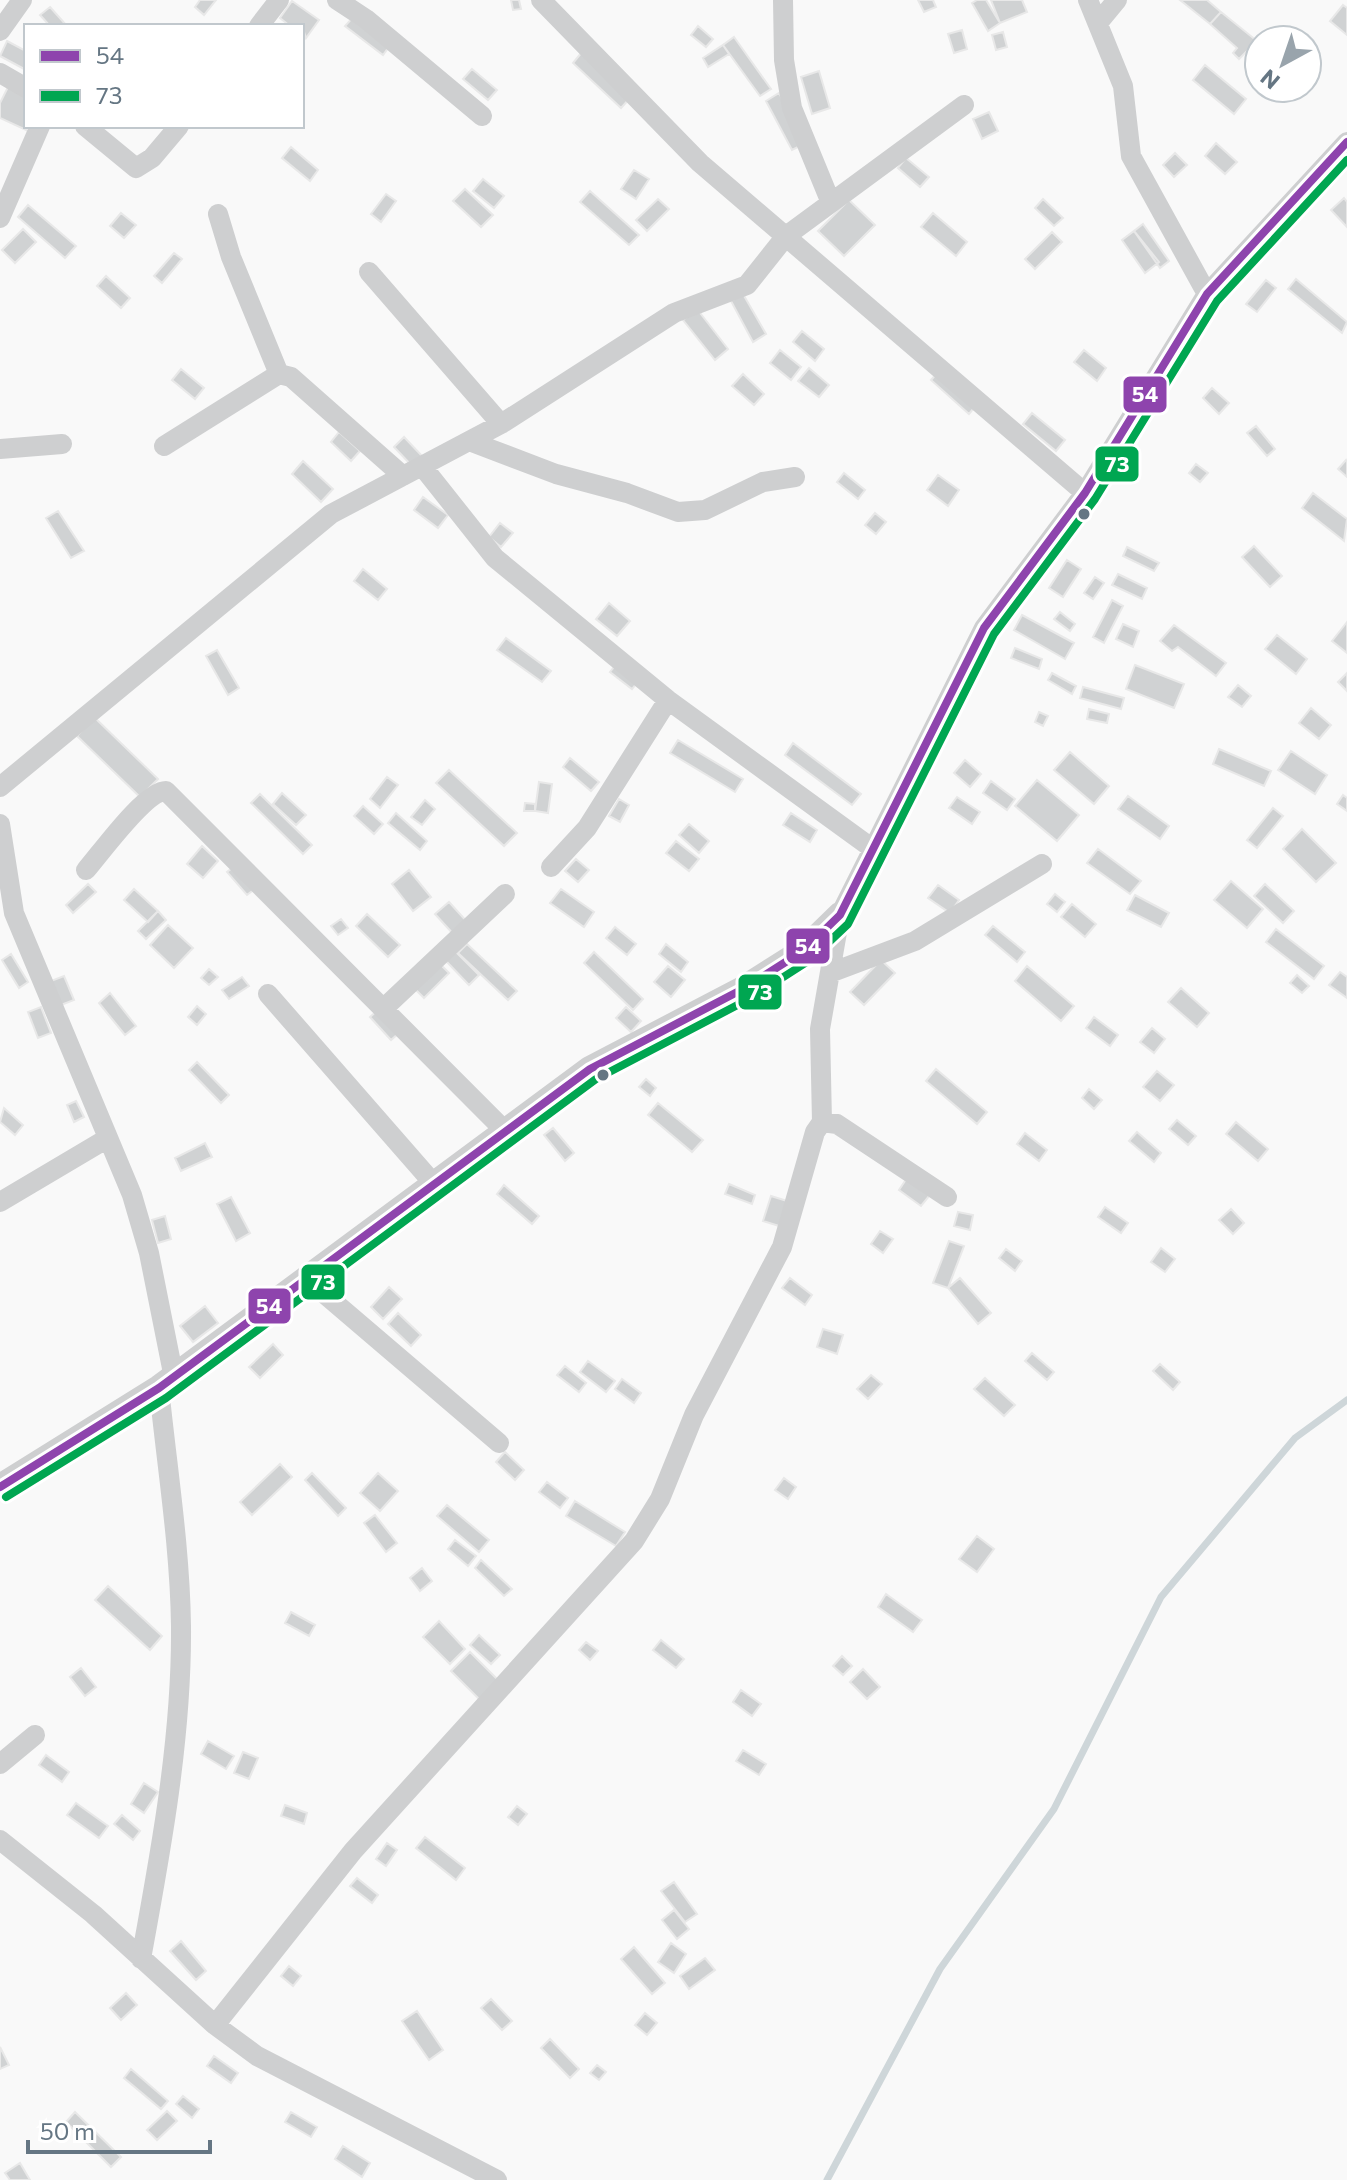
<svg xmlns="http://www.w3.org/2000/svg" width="1347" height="2180" font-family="Commissioner,sans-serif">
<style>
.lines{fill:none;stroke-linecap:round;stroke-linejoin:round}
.stream{stroke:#ced6d9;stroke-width:7}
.building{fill:#d0d2d3;stroke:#e8e8e8;stroke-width:2}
.minor{stroke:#cecfd0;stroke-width:20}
.tertiary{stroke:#cecfd0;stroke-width:26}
.bus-1-casing{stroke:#fff;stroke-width:14}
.bus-2-casing{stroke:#fff;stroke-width:14}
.bus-1{stroke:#8e44ad;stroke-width:8}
.bus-2{stroke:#00a651;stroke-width:8}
.bus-dot{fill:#657683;stroke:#fff;stroke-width:3}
.line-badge{stroke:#fff;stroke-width:3}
.badge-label{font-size:22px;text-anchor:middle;font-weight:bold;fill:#fff}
</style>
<rect width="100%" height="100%" fill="#f9f9f9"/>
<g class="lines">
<path class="stream" d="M827 2180 940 1969 1054 1809 1161 1597 1295 1438 1347 1400"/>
</g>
<path class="building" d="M200 0H216L204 15 195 7Z
M511 0H519L521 9 513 10Z
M918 0H933L936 7 924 12Z
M977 0H986L1000 23 988 31 972 3Z
M991 0H1022L1027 12 1000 23Z
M1180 0H1207L1221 12 1210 24Z
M292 1 319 20 306 38 302 26H290L280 18Z
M1343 5 1347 8V35L1330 21Z
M50 7 67 26H50L40 15Z
M1221 12 1257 41 1239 59 1233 53 1237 48 1210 24Z
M354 16 391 44 383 55 345 26Z
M698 26 713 39 706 47 691 35Z
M962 30 967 49 954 53 948 34Z
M1003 32 1007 47 996 50 992 35Z
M734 37 771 89 760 96 723 45Z
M7 41 26 51V70L0 56Z
M723 45 729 54 708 67 703 58Z
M582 52 631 97 621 108 573 63Z
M1205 65 1246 99 1234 114 1193 80Z
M472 69 497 90 488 100 463 79Z
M819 71 830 108 812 114 801 77Z
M8 87 26 95V130L0 118V103Z
M779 93 806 143 792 150 766 101Z
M989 112 998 131 982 139 973 119Z
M1216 143 1237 162 1225 174 1205 156Z
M291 147 318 170 310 181 282 158Z
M1175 153 1187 165 1174 177 1163 165Z
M906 158 929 177 920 187 898 168Z
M634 170 649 179 636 199 621 189Z
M483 179 504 196 494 208 473 191Z
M465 189 493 215 481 227 453 201Z
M590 191 639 235 629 245 580 202Z
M386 194 396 201 381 222 371 214Z
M1344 198 1347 202V227L1331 210Z
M658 199 669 209 647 231 636 220Z
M1043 199 1063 218 1054 226 1035 208Z
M849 200 875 225 844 256 818 231Z
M28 205 76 246 65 258 18 217Z
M121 213 136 225 124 238 110 226Z
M933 213 967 242 956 256 921 227Z
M1143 224 1169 261 1160 268 1134 231Z
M23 229 36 242 15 263 2 250Z
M1134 231 1159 262 1145 273 1122 240Z
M1052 232 1062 242 1035 269 1025 259Z
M174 253 182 259 162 283 154 276Z
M106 276 130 298 121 308 97 286Z
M1296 279 1347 322 1342 333 1288 289Z
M1266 280 1276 288 1257 312 1246 304Z
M743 294 766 334 753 342 731 301Z
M697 309 728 349 715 360 683 320Z
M802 331 824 349 815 361 793 342Z
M780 350 801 367 791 380 770 363Z
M1084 350 1106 368 1097 381 1074 362Z
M809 368 829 385 819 397 798 381Z
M181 369 204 388 195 399 172 380Z
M940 370 978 403 969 414 931 380Z
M743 374 764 394 754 405 732 386Z
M1212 388 1229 403 1219 414 1203 398Z
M1032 413 1065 440 1056 451 1023 424Z
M1256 426 1275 449 1267 456 1247 433Z
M339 432 360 451 351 461 331 442Z
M404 437 423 457 413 467 394 447Z
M1346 460 1347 462V477L1338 469Z
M303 461 333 489 321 502 292 474Z
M1196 464 1208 473 1200 482 1189 473Z
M844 473 865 490 858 499 837 482Z
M938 475 959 490 948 506 927 490Z
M1313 493 1347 519 1344 541 1302 508Z
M423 497 448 515 438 528 414 510Z
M58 511 84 551 71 558 46 518Z
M875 513 886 522 876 534 865 525Z
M500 523 513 533 501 547 489 537Z
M1254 546 1282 576 1270 587 1242 557Z
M1127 547 1159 563 1154 571 1123 556Z
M1067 560 1081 569 1063 597 1049 588Z
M363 569 387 589 378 600 354 581Z
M1118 574 1147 588 1142 599 1112 585Z
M1095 577 1104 583 1093 599 1084 593Z
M1112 600 1123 606 1104 643 1093 637Z
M609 603 630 621 617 636 596 619Z
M1060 612 1075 624 1070 631 1054 619Z
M1022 615 1074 643 1065 659 1014 630Z
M1347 622V653L1332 641Z
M1123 624 1139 631 1133 647 1116 639Z
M1174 625 1226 663 1216 676 1178 647 1172 651 1160 641Z
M1277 635 1307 659 1296 674 1265 649Z
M506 638 551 671 542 682 497 650Z
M1015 648 1042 659 1039 669 1011 658Z
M217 650 239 688 228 695 206 656Z
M618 662 640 679 632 689 610 672Z
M1135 665 1184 684 1174 708 1126 689Z
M1052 673 1076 686 1072 694 1048 680Z
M1347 673V691L1338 682Z
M1238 685 1251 696 1242 707 1228 697Z
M1083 687 1124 698 1121 709 1080 698Z
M1311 708 1331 725 1319 739 1299 723Z
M1089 709 1109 714 1107 723 1087 719Z
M1039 712 1048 716 1043 726 1035 722Z
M94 717 158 779 140 797 77 736Z
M678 740 743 779 735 792 670 753Z
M793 743 861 794 852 805 785 755Z
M1219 749 1271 771 1264 786 1213 764Z
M1291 751 1327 775 1315 794 1278 770Z
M1070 752 1109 786 1094 804 1054 770Z
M570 758 599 782 591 791 563 767Z
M965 760 981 774 970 787 954 773Z
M449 770 517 833 504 846 436 783Z
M387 777 398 785 380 808 370 799Z
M1037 780 1079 815 1057 841 1015 806Z
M991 781 1015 799 1007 810 983 793Z
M539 782 552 784 548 813 535 811Z
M282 793 306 815 296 825 273 804Z
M260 794 312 845 303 854 251 803Z
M1343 795 1347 798V811L1337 804Z
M1128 796 1169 826 1160 839 1118 809Z
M957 797 980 812 972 824 949 808Z
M619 799 629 805 620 822 609 816Z
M425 800 435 809 422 825 411 817Z
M525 803 535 804V811H524Z
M363 806 383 824 374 834 354 816Z
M1273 808 1283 816 1257 848 1247 840Z
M396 813 427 841 420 850 388 823Z
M791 813 817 830 810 842 783 825Z
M689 824 709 841 699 853 679 835Z
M1302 829 1336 863 1316 882 1283 849Z
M676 841 699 859 689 871 666 853Z
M202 846 218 861 203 878 187 864Z
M1098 849 1141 881 1130 894 1087 863Z
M576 859 589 870 578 882 565 871Z
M236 865 256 888 247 895 227 872Z
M409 870 431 897 413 911 392 884Z
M1231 881 1263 909 1247 928 1214 900Z
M88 884 96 892 73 913 66 905Z
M1265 884 1294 911 1283 923 1254 896Z
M938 885 959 900 950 913 928 898Z
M134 889 158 911 148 922 124 900Z
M561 889 594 912 584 927 550 903Z
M1055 894 1065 902 1057 912 1047 904Z
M1135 895 1169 913 1161 927 1127 910Z
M449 902 469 924 456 937 435 914Z
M1072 904 1096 924 1085 937 1061 917Z
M158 911 166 920 146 939 138 931Z
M367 914 400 945 388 957 356 926Z
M341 919 348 928 338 935 331 926Z
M168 925 193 948 174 968 150 945Z
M993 926 1025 952 1017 962 985 935Z
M615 927 636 944 627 955 606 938Z
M1276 929 1324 966 1314 979 1266 942Z
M467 944 517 991 508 1000 458 953Z
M666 944 688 962 681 972 659 954Z
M456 952 479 975 469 985 446 961Z
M594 952 643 999 633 1010 584 963Z
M11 954 28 982 19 988 2 960Z
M881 960 895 973 864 1005 850 992Z
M440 964 449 973 424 998 415 989Z
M668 966 685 980 671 997 654 982Z
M1027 966 1074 1006 1061 1021 1015 981Z
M209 969 218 977 209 985 201 978Z
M1340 972 1347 977V998L1329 985Z
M1297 975 1309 986 1302 993 1290 983Z
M64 976 74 1000 61 1005 51 981Z
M242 977 249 986 229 999 222 990Z
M1181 988 1209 1013 1197 1027 1168 1002Z
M110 993 136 1026 125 1035 99 1003Z
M197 1006 206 1014 197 1025 188 1017Z
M41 1007 51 1033 38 1038 28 1012Z
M626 1007 641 1021 631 1032 616 1018Z
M378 1010 399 1033 391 1040 370 1017Z
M1094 1017 1118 1035 1110 1046 1086 1028Z
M1152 1028 1165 1039 1154 1053 1140 1042Z
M197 1062 229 1095 221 1103 189 1070Z
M936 1069 987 1112 977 1124 926 1081Z
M1157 1071 1174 1085 1160 1101 1143 1087Z
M646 1079 656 1088 650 1096 639 1087Z
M1089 1089 1102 1100 1094 1109 1082 1098Z
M76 1101 84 1117 74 1122 67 1105Z
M658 1103 703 1140 692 1152 648 1115Z
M4 1108 23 1125 15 1135 0 1122Z
M1177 1120 1196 1136 1188 1145 1169 1129Z
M1236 1122 1268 1149 1258 1161 1226 1134Z
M553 1128 574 1153 565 1161 544 1135Z
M1137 1132 1161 1153 1154 1162 1129 1141Z
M1025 1133 1047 1150 1039 1161 1017 1144Z
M205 1143 212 1157 181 1171 175 1158Z
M907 1178 930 1195 921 1206 899 1190Z
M729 1184 755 1195 752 1204 725 1194Z
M504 1185 539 1216 532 1224 497 1194Z
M771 1196 787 1201 779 1226 763 1221Z
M231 1197 250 1233 236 1241 217 1204Z
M1105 1207 1128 1223 1121 1233 1098 1217Z
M1231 1209 1244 1223 1233 1234 1219 1220Z
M958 1212 973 1215 970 1230 954 1226Z
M165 1216 171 1239 158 1243 152 1220Z
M880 1231 893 1239 883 1253 871 1244Z
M949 1241 964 1246 948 1288 933 1283Z
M1161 1248 1175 1259 1165 1272 1151 1262Z
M1006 1249 1022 1261 1015 1271 999 1258Z
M790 1278 812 1295 805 1305 782 1288Z
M960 1278 991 1313 978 1324 948 1288Z
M389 1287 402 1299 383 1319 371 1307Z
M205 1306 218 1323 193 1342 180 1326Z
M398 1313 421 1335 411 1346 388 1324Z
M823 1329 843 1335 837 1354 817 1347Z
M273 1344 283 1355 260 1378 249 1367Z
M1032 1353 1054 1372 1047 1380 1025 1361Z
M588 1361 615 1381 606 1392 580 1372Z
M1160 1364 1180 1382 1173 1390 1153 1371Z
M565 1366 586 1383 579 1392 557 1375Z
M871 1375 882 1384 868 1399 857 1389Z
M985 1378 1015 1405 1004 1416 974 1389Z
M622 1379 641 1393 634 1403 615 1389Z
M505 1452 524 1470 515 1480 496 1462Z
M280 1464 292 1477 252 1515 240 1502Z
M312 1473 346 1508 338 1516 305 1480Z
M378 1473 398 1491 380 1511 360 1493Z
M784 1478 796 1487 788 1499 775 1490Z
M547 1482 568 1498 560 1508 539 1492Z
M575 1501 625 1532 616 1546 566 1516Z
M447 1505 489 1540 479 1552 437 1516Z
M375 1515 397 1543 386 1552 364 1523Z
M977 1536 994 1549 977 1572 959 1559Z
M455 1540 476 1556 468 1566 448 1549Z
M481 1560 512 1589 504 1596 475 1568Z
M422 1568 432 1581 420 1591 410 1578Z
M108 1586 162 1636 150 1650 95 1600Z
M886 1594 922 1620 913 1632 878 1607Z
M291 1612 315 1625 309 1636 285 1623Z
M439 1621 465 1649 450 1664 423 1637Z
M479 1635 500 1655 491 1664 470 1645Z
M661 1640 684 1659 676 1668 653 1650Z
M586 1642 598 1651 590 1660 579 1650Z
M470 1652 501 1683 482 1702 451 1671Z
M842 1656 852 1666 843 1675 833 1666Z
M81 1668 96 1687 85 1696 70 1677Z
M863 1669 880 1687 867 1699 850 1682Z
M741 1690 761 1704 752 1716 733 1702Z
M208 1741 234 1756 226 1769 201 1754Z
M743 1750 766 1764 759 1775 736 1761Z
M243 1752 258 1758 249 1779 234 1773Z
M46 1755 69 1772 62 1782 39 1765Z
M144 1783 158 1792 144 1813 131 1804Z
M76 1803 108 1826 99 1838 67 1815Z
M285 1805 307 1813 304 1824 281 1816Z
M517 1806 527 1814 518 1825 508 1817Z
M122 1815 140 1831 133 1840 114 1824Z
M425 1837 465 1868 456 1880 416 1848Z
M387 1843 397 1850 386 1866 376 1859Z
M357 1878 378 1895 372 1903 350 1886Z
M674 1882 697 1914 685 1922 661 1891Z
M674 1910 689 1929 677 1939 662 1920Z
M181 1941 206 1971 196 1980 170 1951Z
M671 1943 686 1954 674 1973 658 1962Z
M634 1947 665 1983 652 1994 621 1959Z
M705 1958 715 1970 689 1989 680 1976Z
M289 1966 301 1976 293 1986 281 1976Z
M126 1993 137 2005 121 2020 110 2008Z
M491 1999 512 2021 502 2030 481 2008Z
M417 2011 443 2050 429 2060 402 2021Z
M645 2013 657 2023 647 2035 635 2025Z
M550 2039 579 2069 570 2078 541 2048Z
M0 2047 9 2065 0 2069Z
M214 2056 238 2073 231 2083 207 2066Z
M597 2065 606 2072 599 2080 590 2073Z
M131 2069 168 2101 161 2109 124 2078Z
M183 2096 199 2109 192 2118 176 2104Z
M167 2111 177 2121 157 2140 147 2130Z
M75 2112 121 2157 111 2167 66 2122Z
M291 2112 317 2127 311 2137 285 2122Z
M343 2146 370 2163 362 2177 335 2159Z
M20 2163 30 2180H10L5 2173Z"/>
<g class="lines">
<path class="minor" d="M337 0 366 19 482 116
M541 0 700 163 1085 493
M783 0 784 60 792 108 831 203
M1088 0 1123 86 1131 156 1207 294
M1098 23 1117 0
M259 26 279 0
M0 31 22 0
M0 73 26 88
M85 126 136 168 152 158 179 126
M218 214 231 257 279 374
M0 218 40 126
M369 272 501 424
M469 441 556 474 627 493 678 512 705 510 763 482 795 477
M164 446 279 374 291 377 403 476
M0 449 62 444
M422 466 495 558 668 700 873 849
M0 787 331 514 501 424 674 313 747 285 786 236 964 105
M0 824 14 913 132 1195 149 1253 174 1378
M551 867 587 828 668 700
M86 870C101 853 145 791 166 791L505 1131
M830 973 915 941 1042 864
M268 994 434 1184
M383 1009 505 894
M822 1122 820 1029 840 915 984 628 1085 493 1207 294 1347 142
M0 1202 108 1138
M307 1279 499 1443
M0 1764 35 1735
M0 1840 93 1914 215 2025 257 2056 497 2180
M141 1959C161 1850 182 1737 181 1626 180 1547 167 1467 159 1388
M215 2025 353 1851 634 1541 660 1499 694 1415 782 1247 815 1132 822 1122 837 1124 947 1197"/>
<path class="tertiary" d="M0 1487 159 1388 590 1069 743 989 803 951 840 915"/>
<g class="bus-1-casing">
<path id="bus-1" d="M0 1487 159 1388 590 1069 743 989 803 951 840 915 984 628 1085 493 1207 294 1347 142"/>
</g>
<g class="bus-2-casing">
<path id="bus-2" d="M6 1497 166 1398 596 1079 749 999 810 960 848 924 994 634 1095 499 1217 301 1347 160"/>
</g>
<use href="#bus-1" class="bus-1"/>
<use href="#bus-2" class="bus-2"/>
</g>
<g class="bus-dot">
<circle cx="1084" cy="514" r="7"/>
<circle cx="603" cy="1075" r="7"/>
</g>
<g class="line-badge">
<rect x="1122" y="375" width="46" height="39" rx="8" fill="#8e44ad"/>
<rect x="1094" y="445" width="46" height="38" rx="8" fill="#00a651"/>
<rect x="785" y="927" width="46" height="38" rx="8" fill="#8e44ad"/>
<rect x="737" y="973" width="46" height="38" rx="8" fill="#00a651"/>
<rect x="300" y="1263" width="46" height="38" rx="8" fill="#00a651"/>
<rect x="247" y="1287" width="45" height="38" rx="8" fill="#8e44ad"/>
</g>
<g class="badge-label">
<text x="1145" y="402">54</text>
<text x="1117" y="472">73</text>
<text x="808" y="954">54</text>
<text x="760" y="1000">73</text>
<text x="323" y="1290">73</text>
<text x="269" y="1314">54</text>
</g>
<rect x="24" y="24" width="280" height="104" fill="#ffffff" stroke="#c1c8cd" stroke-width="2"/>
<rect x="40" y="50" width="40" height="12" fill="#8e44ad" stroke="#c1c8cd" stroke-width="2"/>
<text x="96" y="64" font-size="24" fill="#657683">54</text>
<rect x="40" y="90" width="40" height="12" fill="#00a651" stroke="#c1c8cd" stroke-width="2"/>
<text x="96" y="104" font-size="24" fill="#657683">73</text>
<g transform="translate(1283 64) rotate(220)"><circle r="38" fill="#ffffff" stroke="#c1c8cd" stroke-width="2"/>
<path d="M0-6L14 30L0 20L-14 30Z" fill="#99a4ac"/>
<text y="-12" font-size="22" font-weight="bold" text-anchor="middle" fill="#657683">N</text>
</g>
<path d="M28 2140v12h182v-12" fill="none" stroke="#657683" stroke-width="4"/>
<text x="40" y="2140" font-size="24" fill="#657683" stroke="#ffffff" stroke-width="6" paint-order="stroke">50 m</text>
</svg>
